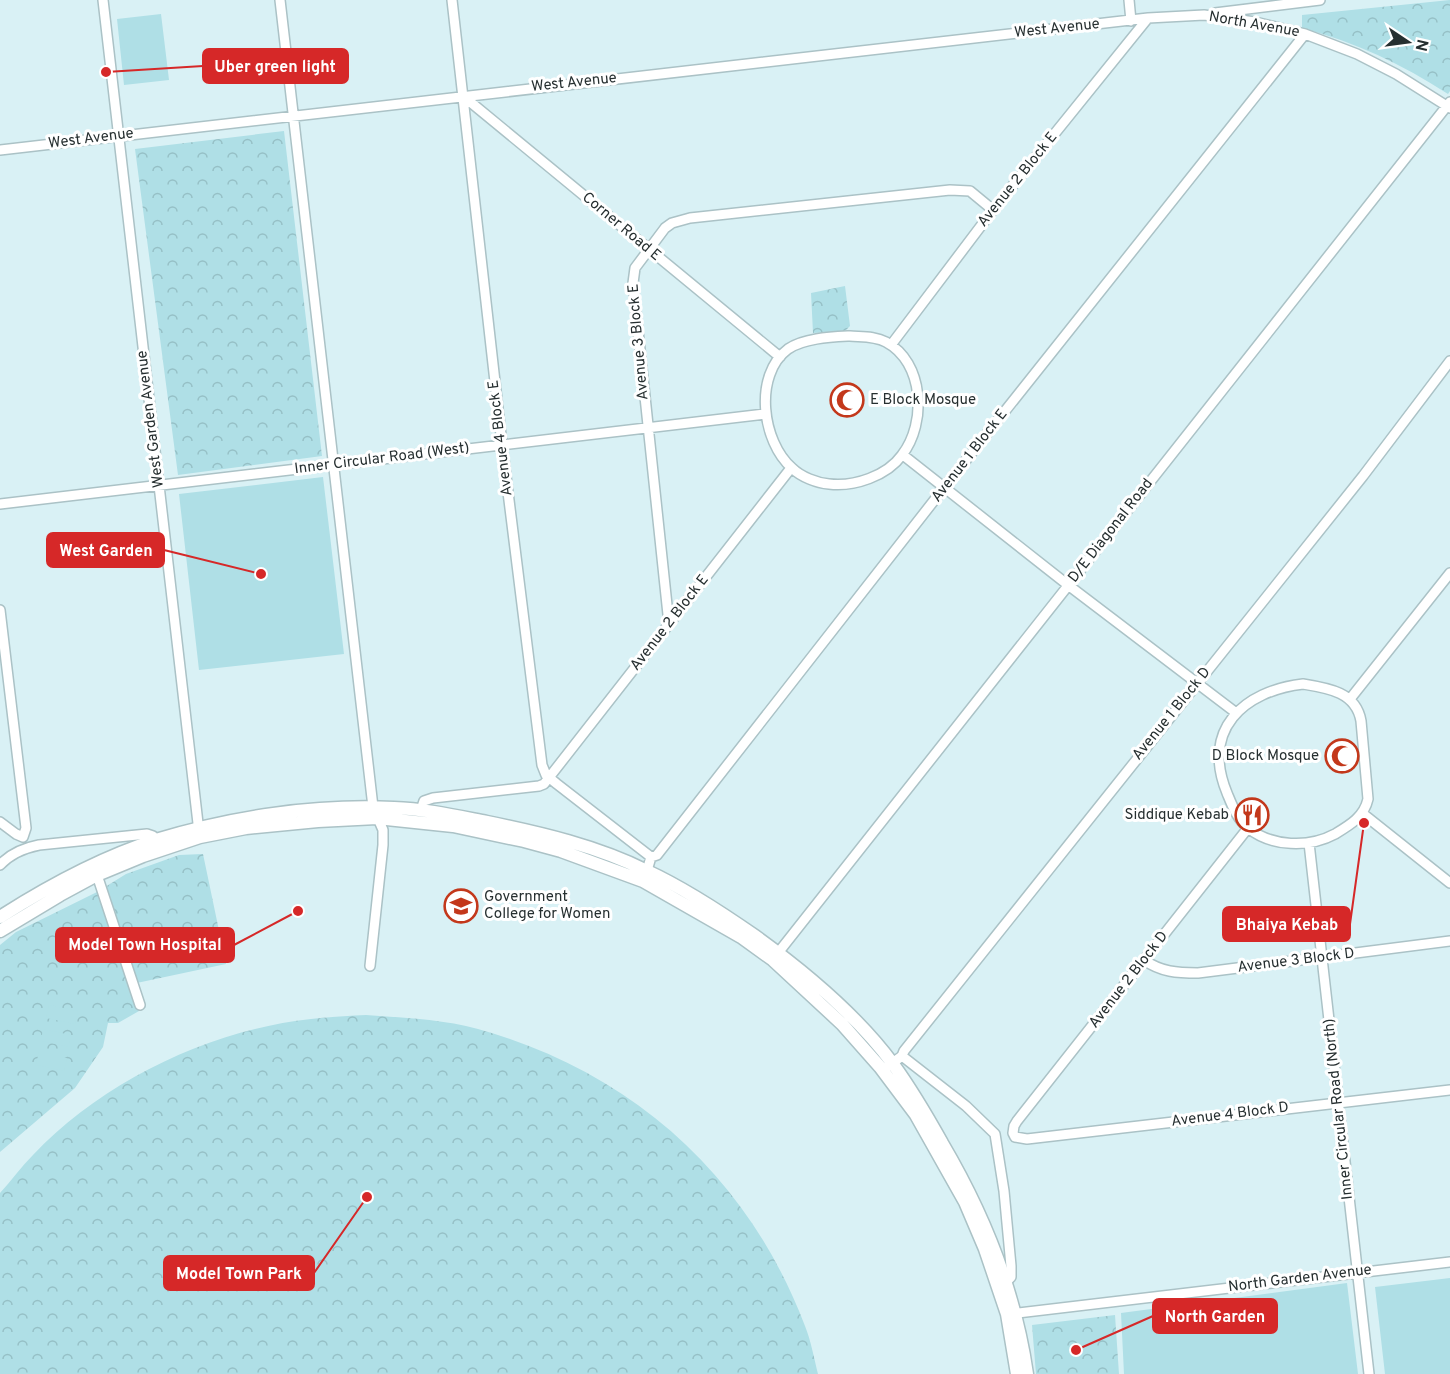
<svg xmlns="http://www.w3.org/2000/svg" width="1450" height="1374" font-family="Overpass,sans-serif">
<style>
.park{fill:url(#park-crowns)}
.garden{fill:#afdfe6}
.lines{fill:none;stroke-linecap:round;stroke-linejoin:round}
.minor-casing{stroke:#abc2c6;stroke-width:12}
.major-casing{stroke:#abc2c6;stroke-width:15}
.minor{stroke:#fff;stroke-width:9}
.major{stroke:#fff;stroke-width:12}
.labels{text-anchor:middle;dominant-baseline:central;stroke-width:6;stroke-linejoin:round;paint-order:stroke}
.street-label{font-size:15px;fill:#262f30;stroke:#fff}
.poi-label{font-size:15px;fill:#262f30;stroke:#fff;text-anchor:start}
.leader{fill:none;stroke:#d62828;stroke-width:2}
.callout-dot{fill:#d62828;stroke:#fff;stroke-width:2}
.callout{fill:#d62828;stroke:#d62828;stroke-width:2}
.callout-label{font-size:16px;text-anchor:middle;font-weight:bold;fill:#fff}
</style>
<defs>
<pattern id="park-crowns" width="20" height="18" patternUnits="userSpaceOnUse" patternTransform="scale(1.5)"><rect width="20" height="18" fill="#afdfe6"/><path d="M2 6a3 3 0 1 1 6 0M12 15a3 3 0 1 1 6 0" fill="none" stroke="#96c0c6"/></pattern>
</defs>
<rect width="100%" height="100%" fill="#d9f1f5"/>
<path class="park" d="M1450 0V91L1448 94C1402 64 1355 42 1302 28V15Z
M284 131 322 456 178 475 135 149Z
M845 286 850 326 845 331 813 333 811 293Z
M203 854 226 964 132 984 146 1007 118 1023H108L103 1047 75 1088 0 1152V945L16 932 97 892 126 874 179 855Z
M366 1015C404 1018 442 1019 478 1029 632 1072 748 1176 805 1326 811 1341 814 1358 818 1374H0V1193C11 1181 21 1167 33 1155 103 1081 210 1030 311 1019 329 1017 348 1016 366 1015Z
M1115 1315 1119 1374H1036L1032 1325Z"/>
<path class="garden" d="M161 14 169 80 124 85 117 19Z
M323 477 344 654 199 670 179 494Z
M49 1005 78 1011 75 1024 46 1018Z
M43 1029 71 1035 69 1047 41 1041Z
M39 1051 67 1058 64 1071 36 1065Z
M1450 1278V1374H1385L1375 1287Z
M1347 1283 1358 1374H1124L1121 1313Z"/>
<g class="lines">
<g class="minor-casing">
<path id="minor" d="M103 0 199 832
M280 0 373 807 383 830V845L370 966
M452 0 502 444 542 765 546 775 557 784 651 857
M1129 0 1131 21
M1215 13 1320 0
M463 96 780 357
M0 150 1148 18 1204 15 1255 22 1305 34 1357 54 1396 74 1450 108
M850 336C862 337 875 336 886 342 924 362 927 423 902 455 887 476 854 487 829 484 817 483 801 477 792 468 762 442 753 375 788 349 804 338 831 337 850 336Z
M891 345 993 210 1148 18
M903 455 1068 585 1235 712
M0 504 765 414
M0 610 26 828 23 837
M669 624 633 283 635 268 665 228 672 223 690 218 950 190 970 191 993 210
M1303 684C1328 688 1356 692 1361 721L1368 799C1364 817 1350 825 1335 834 1309 848 1272 847 1248 828 1237 819 1232 805 1227 793 1201 730 1243 691 1303 684Z
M1350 699 1450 573
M421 810 424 801 433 798 539 786 544 784 791 468
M1362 813 1450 883
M0 822 16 834 23 837
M1309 843 1369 1374
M0 865C10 854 24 848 39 845L147 834 153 836 154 841
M646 874 651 857 657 855 943 489 1305 34
M97 875 140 1005
M774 958 1450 102
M1144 960C1161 972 1177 973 1198 973L1450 941
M902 1056 966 1106 995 1134 1004 1191 1011 1266V1277L1006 1282
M887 1067 902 1056 904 1051 1363 476 1450 361
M1013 1133 1015 1137 1027 1139 1450 1090
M1013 1133 1014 1126 1017 1121 1248 828
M1009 1314 1450 1262"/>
</g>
<g class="major-casing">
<path id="major" d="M0 917C47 887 103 857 156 840 231 817 315 804 394 808 425 809 456 816 487 822 541 833 597 846 647 871 684 888 722 913 755 936 805 972 856 1014 893 1064 911 1089 927 1116 942 1143 985 1216 1015 1291 1027 1374
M0 931 60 895 97 875 143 856 200 837 246 828 318 821 377 818 453 826 524 841 561 851 643 881 741 937 773 960 842 1024 880 1067 916 1115 965 1202 985 1249 1007 1314 1017 1374"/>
</g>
<use href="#minor" class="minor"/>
<use href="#major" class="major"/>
</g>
<defs>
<g id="mosque-ring" transform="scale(1.725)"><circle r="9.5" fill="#fff" stroke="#c3381b" stroke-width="1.5"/><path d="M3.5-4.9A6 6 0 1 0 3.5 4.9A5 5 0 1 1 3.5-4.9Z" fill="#c3381b"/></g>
<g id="restaurant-ring" transform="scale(1.725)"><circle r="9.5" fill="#fff" stroke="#c3381b" stroke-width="1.5"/><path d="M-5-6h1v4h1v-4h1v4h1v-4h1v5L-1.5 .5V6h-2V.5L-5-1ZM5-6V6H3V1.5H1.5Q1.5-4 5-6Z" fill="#c3381b"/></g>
<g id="university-ring" transform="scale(1.725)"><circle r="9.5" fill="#fff" stroke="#c3381b" stroke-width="1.5"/><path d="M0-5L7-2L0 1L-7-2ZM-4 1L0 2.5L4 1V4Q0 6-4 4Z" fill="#c3381b"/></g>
</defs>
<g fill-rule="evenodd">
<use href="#mosque-ring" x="847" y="400"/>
<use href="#mosque-ring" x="1342" y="756"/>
<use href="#restaurant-ring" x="1252" y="815"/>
<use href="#university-ring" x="461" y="906"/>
</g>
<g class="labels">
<g class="street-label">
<text transform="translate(1254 25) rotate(10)">North Avenue</text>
<text transform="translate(1057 29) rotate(-6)">West Avenue</text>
<text transform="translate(574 83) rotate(-6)">West Avenue</text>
<text transform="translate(91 139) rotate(-7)">West Avenue</text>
<text transform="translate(1018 180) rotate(-51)">Avenue 2 Block E</text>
<text transform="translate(621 227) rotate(40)">Corner Road E</text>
<text transform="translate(639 342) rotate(-95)">Avenue 3 Block E</text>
<text transform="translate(151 419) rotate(-97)">West Garden Avenue</text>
<text transform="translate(501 438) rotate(-97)">Avenue 4 Block E</text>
<text transform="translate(970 456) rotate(-52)">Avenue 1 Block E</text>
<text transform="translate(382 459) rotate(-7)">Inner Circular Road (West)</text>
<text transform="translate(1111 531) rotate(-52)">D/E Diagonal Road</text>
<text transform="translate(670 623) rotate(-52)">Avenue 2 Block E</text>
<text transform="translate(1172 714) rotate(-51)">Avenue 1 Block D</text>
<text transform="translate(1296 961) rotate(-7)">Avenue 3 Block D</text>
<text transform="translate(1129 980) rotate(-52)">Avenue 2 Block D</text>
<text transform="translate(1339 1109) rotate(-96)">Inner Circular Road (North)</text>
<text transform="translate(1230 1115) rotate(-7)">Avenue 4 Block D</text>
<text transform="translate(1300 1279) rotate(-7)">North Garden Avenue</text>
</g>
<g class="poi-label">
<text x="870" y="400">E Block Mosque</text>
<text x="1319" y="756" text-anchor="end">D Block Mosque</text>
<text x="1229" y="815" text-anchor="end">Siddique Kebab</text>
<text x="484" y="897">Government<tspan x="484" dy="17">College for Women</tspan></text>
</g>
</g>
<path class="leader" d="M106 72L203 66M261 574L164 550M1364 823L1350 924M298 911L234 945M367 1197L314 1273M1076 1350L1153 1316"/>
<g class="callout-dot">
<circle cx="106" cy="72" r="6"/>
<circle cx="261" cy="574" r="6"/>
<circle cx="1364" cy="823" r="6"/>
<circle cx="298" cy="911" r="6"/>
<circle cx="367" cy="1197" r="6"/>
<circle cx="1076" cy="1350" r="6"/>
</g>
<g class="callout">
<rect x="203" y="49" width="145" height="34" rx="6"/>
<rect x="47" y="533" width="117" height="34" rx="6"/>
<rect x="1223" y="907" width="127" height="34" rx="6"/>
<rect x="56" y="928" width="178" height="34" rx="6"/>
<rect x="164" y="1256" width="150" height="34" rx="6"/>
<rect x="1153" y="1299" width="124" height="34" rx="6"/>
</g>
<g class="callout-label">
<text x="275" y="72">Uber green light</text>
<text x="106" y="556">West Garden</text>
<text x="1287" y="930">Bhaiya Kebab</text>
<text x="145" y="950">Model Town Hospital</text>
<text x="239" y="1279">Model Town Park</text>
<text x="1215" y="1322">North Garden</text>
</g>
<g transform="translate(1408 42) rotate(103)" stroke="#ffffff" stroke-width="4.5" paint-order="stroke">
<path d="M0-4.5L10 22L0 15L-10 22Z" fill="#262f30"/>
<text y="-9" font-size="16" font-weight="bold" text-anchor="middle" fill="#262f30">N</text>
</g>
</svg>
